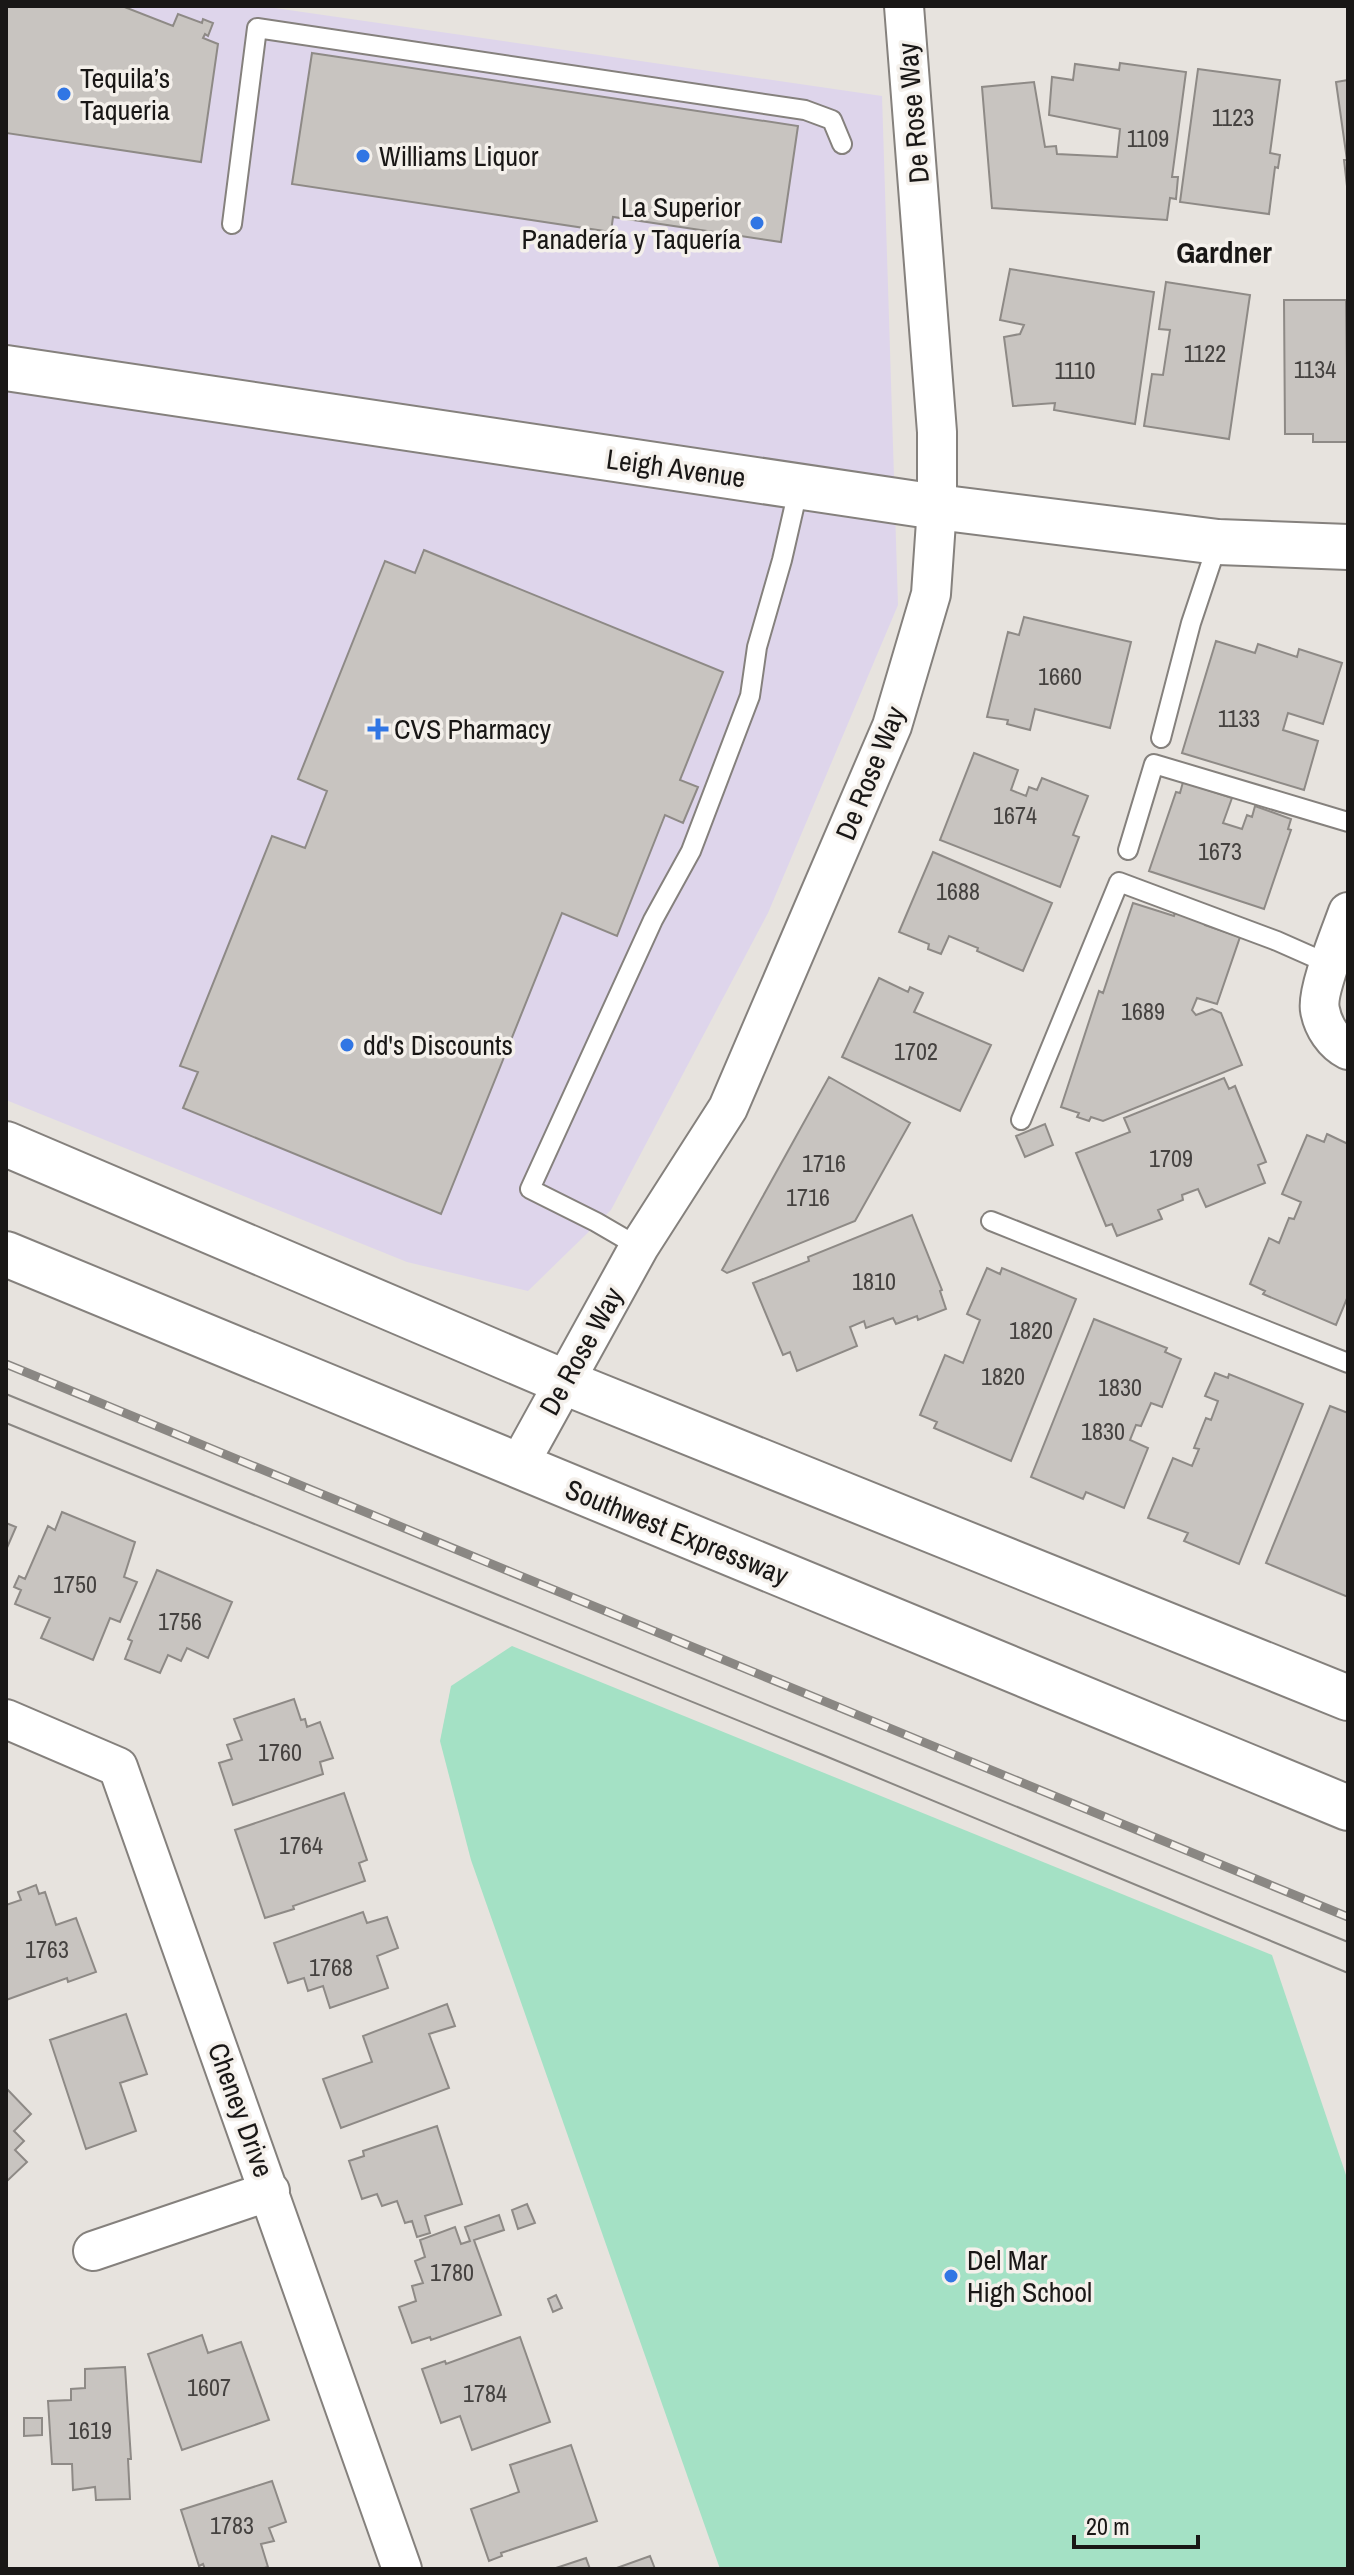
<svg xmlns="http://www.w3.org/2000/svg" width="1354" height="2575" font-family="'Archivo Narrow',sans-serif">
<style>
.commercial{fill:#ded5eb}
.green{fill:#a4e1c5}
.building{fill:#c8c4c0;stroke:#8e8a86;stroke-width:2}
.lines{fill:none;stroke-linecap:round;stroke-linejoin:round}
.lane-casing{stroke:#85817d;stroke-width:22}
.street-casing{stroke:#85817d;stroke-width:42}
.secondary-casing{stroke:#85817d;stroke-width:48}
.lane{stroke:#fff;stroke-width:18}
.street{stroke:#fff;stroke-width:38}
.secondary{stroke:#fff;stroke-width:44}
.tram{stroke:#8a8783;stroke-width:2}
.rail-casing{stroke:#8a8783;stroke-width:9}
.rail{stroke:#f4f0eb;stroke-width:6;stroke-dasharray:18;stroke-linecap:butt}
.poi-dot{fill:#3176e4;stroke:#f4f0eb;stroke-width:3}
.labels{text-anchor:middle;dominant-baseline:central;stroke-width:7;stroke-linejoin:round;paint-order:stroke}
.number-label{font-size:24px;fill:#454240}
.poi-label{font-size:28px;fill:#191716;stroke:#f4f0eb;text-anchor:start}
.street-label{font-size:28px;fill:#191716;stroke:#f4f0eb}
.neighbourhood-label{font-size:30px;font-weight:bold;fill:#191716;stroke:#f4f0eb}
</style>
<rect width="100%" height="100%" fill="#e7e3de"/>
<path class="commercial" d="M6 6H261L882 96 898 605 768 913 611 1210 528 1291 407 1262 6 1100Z"/>
<path class="green" d="M512 1646 1272 1955 1348 2181V2569H720L471 1860 440 1741 451 1686Z"/>
<path class="building" d="M6 6H122L173 26 178 14 202 23 203 19 213 23 208 36 205 34 203 38 218 44 201 162 6 133Z
M312 53 798 126 781 242 613 217 611 232 292 184Z
M1120 63 1186 72 1172 177H1178L1176 199 1170 198 1167 220 992 208 982 87 1034 82 1045 147 1056 146 1057 154 1117 157 1120 129 1049 115 1052 77 1073 80 1075 64 1119 70Z
M1198 69 1280 80 1270 153 1280 155 1278 168 1275 167 1269 214 1180 202Z
M1348 80V195L1344 160H1347L1336 82Z
M1010 269 1154 292 1135 424 1054 410 1055 403 1013 406 1004 337 1020 334 1024 325 1000 320Z
M1166 282 1250 295 1229 439 1144 426 1152 374 1163 375 1170 330 1159 329Z
M1284 300H1346L1348 442H1313V434H1285Z
M424 550 723 672 680 780 698 787 683 823 665 815 617 936 562 913 441 1214 183 1108 198 1072 180 1066 272 836 305 848 327 791 298 779 385 561 415 573Z
M1024 617 1131 642 1110 728 1035 709 1030 730 1007 724 1008 720 987 717 1008 632 1019 635Z
M1216 641 1255 653 1258 644 1297 657 1299 649 1342 663 1323 724 1288 713 1283 730 1318 741 1304 790 1182 753Z
M974 753 1018 770 1011 790 1026 796 1029 787 1037 790 1042 778 1088 796 1073 835 1079 837 1060 887 940 840Z
M1183 782 1232 798 1223 823 1242 829 1247 815 1252 817 1255 806 1291 819 1288 829 1291 830 1264 909 1149 871 1176 792 1180 793Z
M933 852 1052 903 1023 971 977 951 978 948 949 936 941 954 928 949 929 944 899 932Z
M1133 903 1174 916 1176 910 1206 921 1205 925 1240 937 1217 1004 1197 998 1192 1010 1196 1015 1212 1009 1221 1013 1242 1065 1103 1121 1091 1117 1089 1121 1077 1117 1079 1113 1061 1107 1099 991 1103 993Z
M879 978 908 992 910 987 923 993 914 1012 991 1045 960 1111 842 1057Z
M829 1077 910 1123 855 1221 727 1273 722 1270Z
M1224 1078 1229 1089 1235 1086 1266 1162 1258 1165 1265 1183 1206 1207 1198 1189 1182 1195 1183 1200 1158 1210 1162 1219 1117 1236 1112 1224 1106 1226 1076 1153 1130 1132 1124 1118Z
M1045 1124 1053 1145 1025 1157 1016 1136Z
M1327 1134 1348 1144V1296L1336 1325 1263 1294 1265 1291 1250 1284 1269 1238 1279 1243 1289 1218 1294 1219 1301 1202 1282 1194 1307 1135 1324 1142Z
M912 1215 942 1290 940 1291 946 1309 918 1320 917 1316 896 1324 893 1318 866 1328 864 1321 850 1327 857 1346 797 1371 790 1352 783 1355 753 1283 809 1261 808 1257Z
M987 1268 1000 1274 1002 1268 1076 1299 1011 1461 934 1428 937 1422 920 1415 945 1355 963 1363 980 1320 967 1314Z
M1094 1319 1167 1348 1165 1352 1181 1359 1162 1407 1151 1403 1141 1426 1136 1425 1130 1440 1148 1448 1124 1508 1086 1492 1083 1499 1031 1477Z
M1215 1373 1228 1378 1229 1374 1303 1404 1239 1564 1184 1541 1188 1533 1148 1518 1173 1458 1192 1466 1199 1449 1194 1448 1206 1418 1211 1420 1218 1401 1205 1396Z
M1330 1406 1348 1413V1597L1266 1563Z
M62 1512 135 1542 124 1577 137 1582 120 1622 110 1618 93 1660 41 1638 50 1618 15 1604 21 1590 14 1587 19 1576 25 1579 48 1526 55 1530Z
M6 1523 16 1527 6 1550Z
M157 1570 232 1602 208 1658 187 1648 181 1661 168 1655 160 1673 125 1659 132 1641 128 1639Z
M294 1699 301 1720 305 1719 307 1727 320 1722 333 1758 320 1762 323 1774 233 1805 219 1763 232 1759 227 1745 242 1740 234 1719Z
M344 1793 367 1860 359 1863 365 1881 293 1906 294 1909 265 1918 235 1830Z
M36 1885 39 1894 45 1892 56 1925 76 1918 96 1972 68 1982 67 1978 6 2000V1905L21 1900 18 1892Z
M363 1912 367 1923 387 1917 398 1948 377 1956 388 1988 330 2008 323 1986 308 1991 304 1978 288 1983 274 1943Z
M447 2004 455 2026 429 2034 449 2088 341 2128 323 2079 372 2062 363 2036Z
M126 2014 147 2074 120 2083 136 2131 86 2149 50 2040Z
M6 2088 31 2114 14 2131 24 2141 15 2150 27 2162 6 2182Z
M437 2126 462 2204 425 2216 430 2233 417 2237 412 2221 405 2223 397 2201 382 2206 377 2194 362 2199 349 2161 364 2156 363 2151Z
M527 2204 535 2223 518 2229 512 2210Z
M499 2215 504 2230 474 2240 501 2315 431 2340 430 2337 412 2343 399 2307 416 2301 412 2286 423 2283 415 2261 425 2257 420 2240 455 2227 461 2244 470 2241 465 2227Z
M556 2295 562 2308 553 2312 548 2299Z
M202 2335 208 2353 241 2342 269 2420 182 2450 148 2354Z
M520 2337 550 2422 472 2450 460 2416 441 2423 422 2369 445 2361 446 2364Z
M125 2367 131 2459H128L130 2499 96 2500 95 2487 73 2490 72 2464H52L48 2401 71 2400V2389L85 2388V2369Z
M24 2418H42V2435L24 2436Z
M571 2445 597 2521 501 2553 502 2556 489 2561 471 2509 519 2492 510 2465Z
M272 2481 286 2522 269 2528 274 2541 261 2544 268 2567 261 2569H205L203 2564 199 2566 181 2510Z
M650 2556 655 2569H614Z
M586 2558 590 2569H553Z"/>
<g class="lines">
<g class="lane-casing">
<path id="lane" d="M232 224 257 28 805 110 832 120 842 144
M1161 738 1191 623 1218 542
M1128 850 1154 764 1348 822
M1021 1120 1119 882 1277 941 1329 964
M991 1221 1348 1363
M639 1247 596 1222 530 1189 653 920 691 851 750 696 757 647 782 560 799 486"/>
</g>
<g class="street-casing">
<path id="street" d="M1348 912C1341 932 1316 992 1320 1010 1323 1027 1334 1043 1348 1050
M518 1466 639 1247 728 1108 892 726 931 594 937 507V432L904 6
M6 1719 118 1767 402 2569
M93 2251 270 2191"/>
</g>
<g class="secondary-casing">
<path id="secondary" d="M6 368 937 507 1218 542 1348 547
M6 1144 564 1382 1348 1698
M6 1254 1348 1808"/>
</g>
<use href="#lane" class="lane"/>
<use href="#street" class="street"/>
<use href="#secondary" class="secondary"/>
<path class="tram" d="M6 1394 1348 1942
M6 1423 823 1755 1348 1973"/>
<g class="rail-casing">
<path id="rail" d="M6 1364 1348 1917"/>
</g>
<use href="#rail" class="rail"/>
</g>
<g class="poi-dot">
<circle cx="64" cy="94" r="8"/>
<circle cx="363" cy="156" r="8"/>
<circle cx="757" cy="223" r="8"/>
<path d="M374 717h8v8h8v8h-8v8h-8v-8h-8v-8h8z"/>
<circle cx="347" cy="1045" r="8"/>
<circle cx="951" cy="2276" r="8"/>
</g>
<g class="labels">
<g class="number-label">
<text x="1233" y="117">1123</text>
<text x="1148" y="138">1109</text>
<text x="1205" y="353">1122</text>
<text x="1315" y="369">1134</text>
<text x="1075" y="370">1110</text>
<text x="1060" y="676">1660</text>
<text x="1239" y="718">1133</text>
<text x="1015" y="815">1674</text>
<text x="1220" y="851">1673</text>
<text x="958" y="891">1688</text>
<text x="1143" y="1011">1689</text>
<text x="916" y="1051">1702</text>
<text x="1171" y="1158">1709</text>
<text x="824" y="1163">1716</text>
<text x="808" y="1197">1716</text>
<text x="874" y="1281">1810</text>
<text x="1031" y="1330">1820</text>
<text x="1003" y="1376">1820</text>
<text x="1120" y="1387">1830</text>
<text x="1103" y="1431">1830</text>
<text x="75" y="1584">1750</text>
<text x="180" y="1621">1756</text>
<text x="280" y="1752">1760</text>
<text x="301" y="1845">1764</text>
<text x="47" y="1949">1763</text>
<text x="331" y="1967">1768</text>
<text x="452" y="2272">1780</text>
<text x="209" y="2387">1607</text>
<text x="485" y="2393">1784</text>
<text x="90" y="2430">1619</text>
<text x="232" y="2525">1783</text>
</g>
<g class="poi-label">
<text x="80" y="78">Tequila’s<tspan x="80" dy="32">Taqueria</tspan></text>
<text x="379" y="156">Williams Liquor</text>
<text x="741" y="207" text-anchor="end">La Superior<tspan x="741" dy="32">Panadería y Taquería</tspan></text>
<text x="394" y="729">CVS Pharmacy</text>
<text x="363" y="1045">dd's Discounts</text>
<text x="967" y="2260">Del Mar<tspan x="967" dy="32">High School</tspan></text>
</g>
<g class="street-label">
<text transform="translate(913 113) rotate(-95)">De Rose Way</text>
<text transform="translate(676 468) rotate(8)">Leigh Avenue</text>
<text transform="translate(870 773) rotate(-68)">De Rose Way</text>
<text transform="translate(581 1351) rotate(-61)">De Rose Way</text>
<text transform="translate(677 1532) rotate(22)">Southwest Expressway</text>
<text transform="translate(241 2110) rotate(70)">Cheney Drive</text>
</g>
<g class="neighbourhood-label">
<text x="1224" y="252">Gardner</text>
</g>
</g>
<rect width="1354" height="2575" fill="none" stroke="#191716" stroke-width="16"/>
<path d="M1074 2535v12h124v-12" fill="none" stroke="#191716" stroke-width="4"/>
<text x="1086" y="2535" font-size="24" fill="#191716" stroke="#f4f0eb" stroke-width="6" paint-order="stroke">20 m</text>
</svg>
